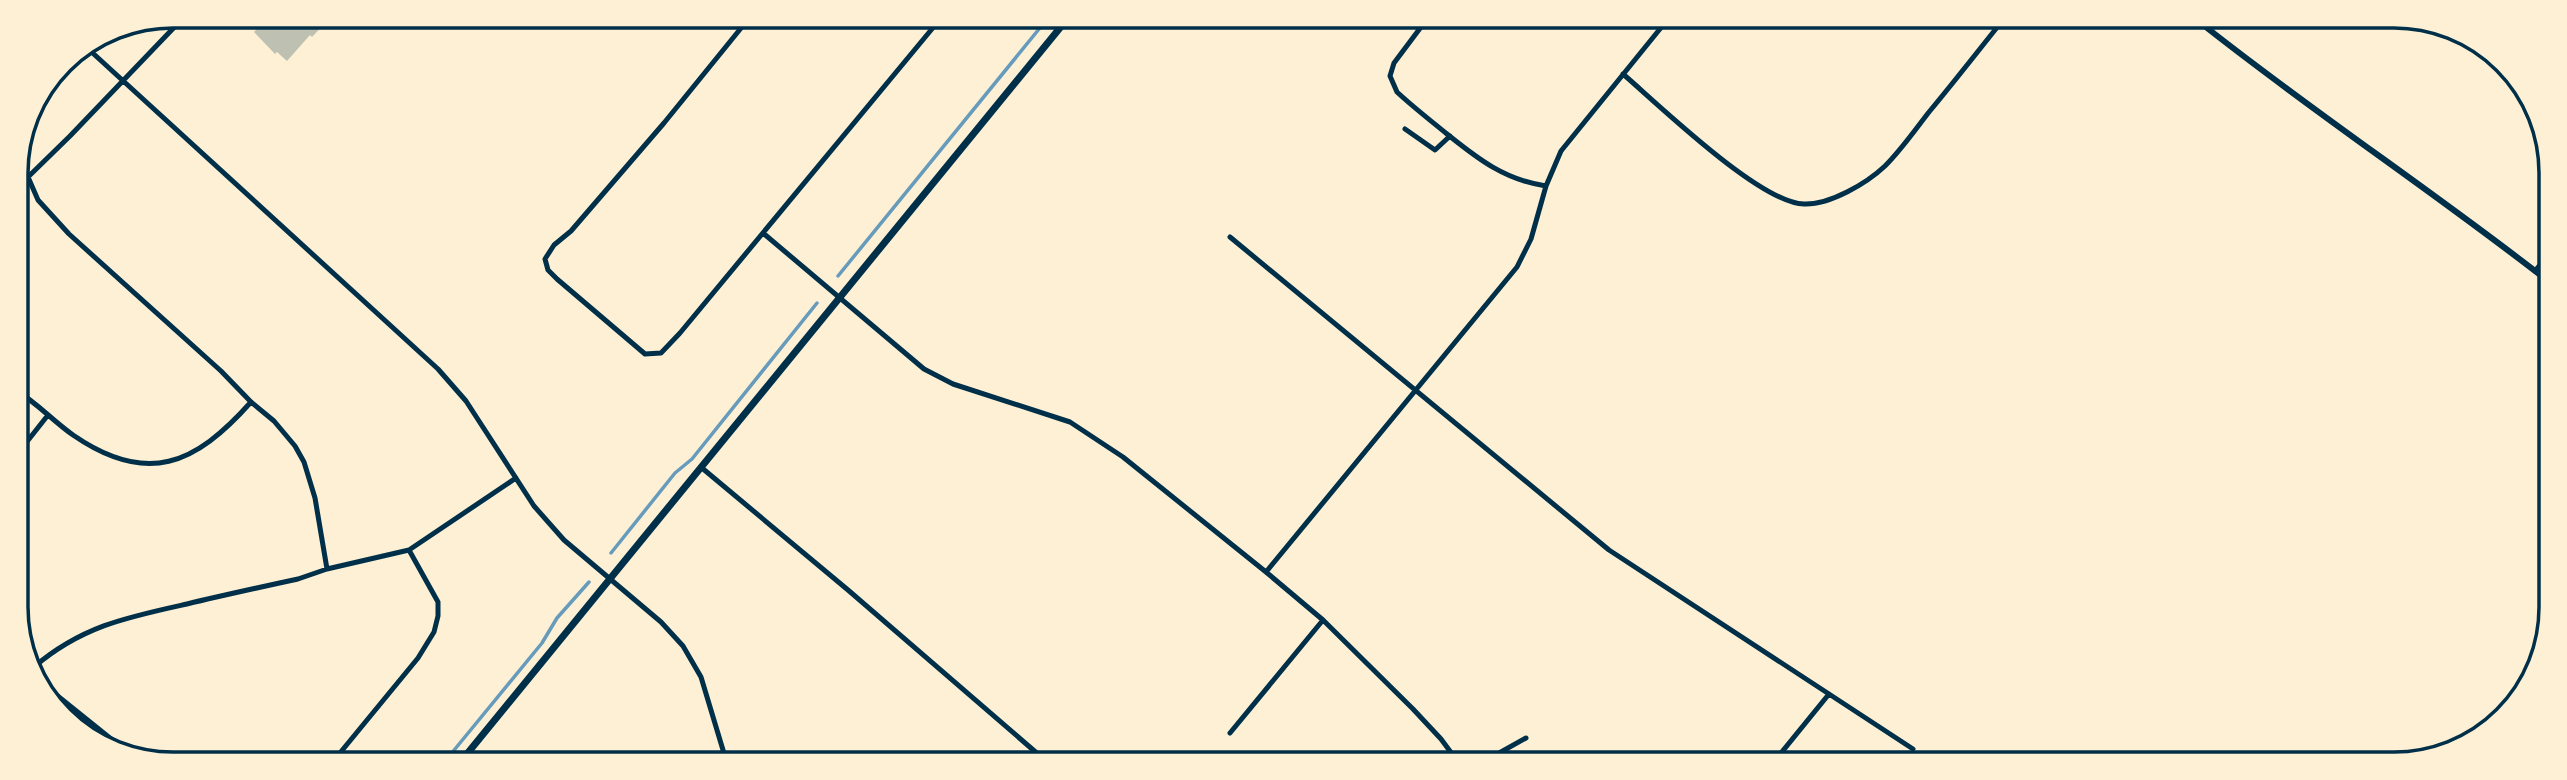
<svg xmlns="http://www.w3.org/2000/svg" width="2567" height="780" font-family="'Libre Baskerville',serif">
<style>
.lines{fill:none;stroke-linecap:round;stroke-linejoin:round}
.stream{stroke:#669bbc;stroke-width:3.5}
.building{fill:#bec0b2}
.minor{stroke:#003049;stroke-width:5}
.tertiary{stroke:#003049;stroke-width:6}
.secondary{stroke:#003049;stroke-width:7}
.rim{fill:none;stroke:#003049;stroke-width:3.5}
</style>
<rect width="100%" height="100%" fill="#fdf0d5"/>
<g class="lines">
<path class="stream" d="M838 276 1048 18
M611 553 675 473 692 459 817 303
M446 760 542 643 557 618 589 582"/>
</g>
<path class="building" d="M269 16H327L325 19 327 21 312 37 310 35 287 61 277 52 275 54 254 32Z"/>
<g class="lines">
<path class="minor" d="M750 17 664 123 571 231 554 245 545 259 548 270 557 279 645 354 661 353 680 333 941 18
M1427 19 1394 63 1390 76 1397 92C1413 107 1430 120 1447 134 1478 159 1505 180 1546 186
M85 46 438 369 466 401 534 506 564 540 661 622 683 646 701 677 726 760
M1623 74C1659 105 1760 203 1804 204 1830 205 1867 183 1885 166 1901 150 1915 130 1929 112 1954 82 1978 51 2003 20
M1405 129 1435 150 1450 136
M28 177 38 200 69 234 221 371 251 402 274 421 295 446 304 462 315 498 327 569
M16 182 28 177 70 136 185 16
M763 233 924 369 953 384 1070 422 1123 457 1266 572 1323 620 1413 709 1441 739 1458 762
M1230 237 1609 550 1913 749
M2535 271 2548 255
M17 391C37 403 53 421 73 435 147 486 195 465 251 402
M18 453 48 415
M702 468 848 590 1046 761
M1266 572 1517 267 1531 239 1546 186 1561 151 1668 19
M34 667C82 626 128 617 187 604 224 595 261 587 298 579L327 569 409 550 516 478
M44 685 136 759
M1230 733 1323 620
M335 759 418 658 434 632 438 616V602L409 550
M1483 762 1526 738
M1773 763 1829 694"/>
<path class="tertiary" d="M2197 20C2311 111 2433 191 2548 281"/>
<path class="secondary" d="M462 760 1068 18"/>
</g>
<path d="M0 0H2567V780H0ZM173 28H2394A145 145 0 0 1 2539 173V607A145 145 0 0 1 2394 752H173A145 145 0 0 1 28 607V173A145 145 0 0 1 173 28Z" fill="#fdf0d5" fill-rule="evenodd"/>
<path class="rim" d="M173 28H2394A145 145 0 0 1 2539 173V607A145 145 0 0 1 2394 752H173A145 145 0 0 1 28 607V173A145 145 0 0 1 173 28Z"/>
</svg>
